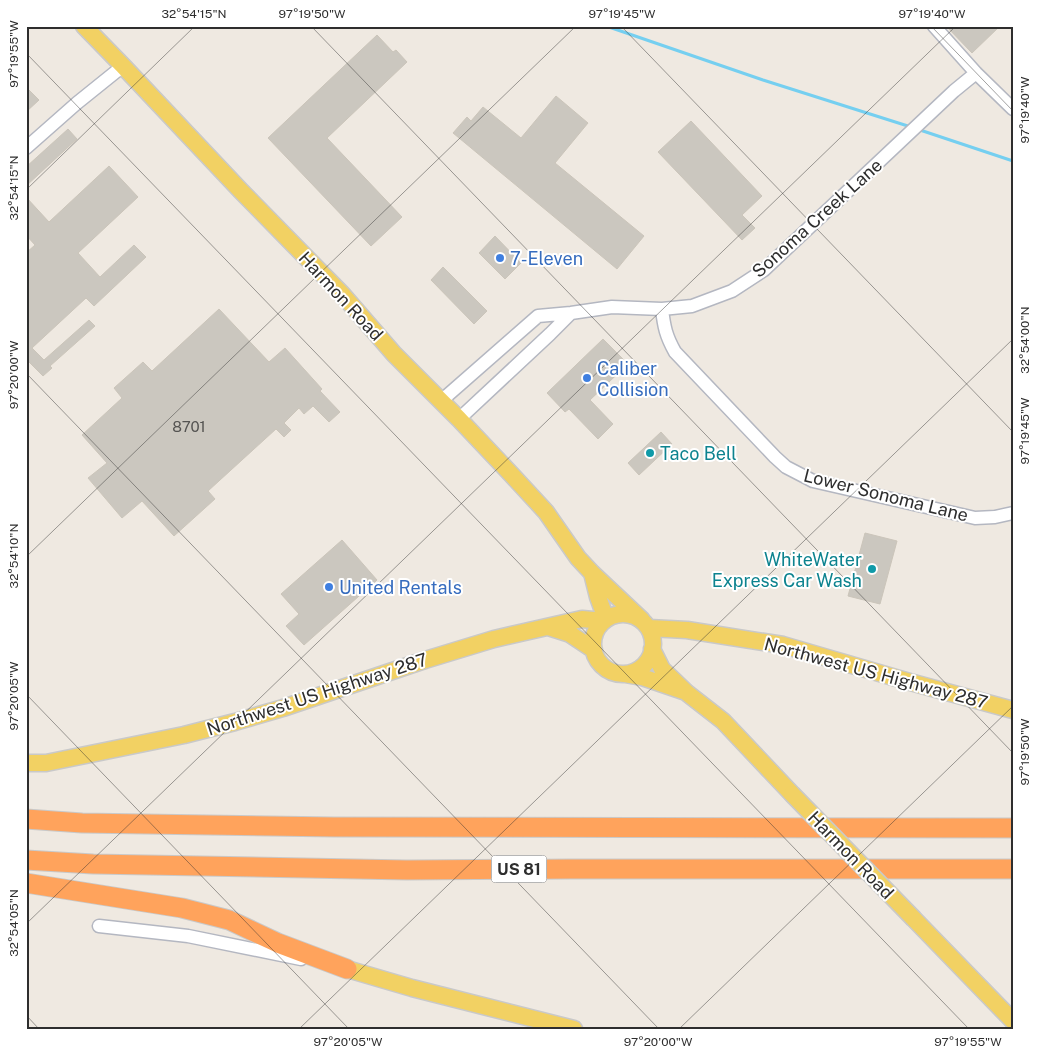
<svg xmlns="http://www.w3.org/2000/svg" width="1039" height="1055" font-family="'Public Sans',sans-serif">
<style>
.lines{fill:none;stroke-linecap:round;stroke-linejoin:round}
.stream{stroke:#75cff0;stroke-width:3}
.building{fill:#cbc7bf;stroke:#cbc5ba}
.minor-casing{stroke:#b4b7c1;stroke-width:15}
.major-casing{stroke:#c9c9c9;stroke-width:19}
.highway-casing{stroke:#c9c9c9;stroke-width:21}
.minor{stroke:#fff;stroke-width:12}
.major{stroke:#f2d163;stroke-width:16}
.highway{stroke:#ffa35c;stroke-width:19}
.major-bridge-casing{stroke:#c9c9c9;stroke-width:19;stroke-linecap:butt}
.major-bridge{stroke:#f2d163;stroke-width:16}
.ticks{fill:none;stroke:#2e2e2e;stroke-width:1;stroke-opacity:0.45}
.shop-dot{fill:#3f7fe0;stroke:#fff;stroke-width:2}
.culture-dot{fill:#0f9aa8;stroke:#fff;stroke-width:2}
.labels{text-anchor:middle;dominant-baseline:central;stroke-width:4;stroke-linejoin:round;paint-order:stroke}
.number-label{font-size:15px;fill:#555452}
.shield{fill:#fff;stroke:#6d6d6d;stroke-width:1}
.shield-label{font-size:16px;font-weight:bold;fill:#2e2e2e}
.street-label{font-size:18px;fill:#2e2e2e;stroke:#fff}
.shop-label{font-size:18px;fill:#366cbe;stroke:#fff;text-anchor:start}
.culture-label{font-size:18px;fill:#0d838f;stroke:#fff;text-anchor:start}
.neatline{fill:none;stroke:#2e2e2e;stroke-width:2}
.ticks-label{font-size:12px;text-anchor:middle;fill:#2e2e2e}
</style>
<rect width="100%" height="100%" fill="#efe9e1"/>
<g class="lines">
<path class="stream" d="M606 26 763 80 911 127
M917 129 1013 161"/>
</g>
<path class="building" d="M946 26H1000L972 53Z
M377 35 393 52 396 50 407 62 327 138 402 217 371 246 268 138Z
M26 87 39 100 26 112Z
M556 96 588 123 555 163 644 236 617 269 453 133 467 117 471 121 483 107 521 138Z
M691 121 762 196 742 215 755 228 742 240 658 152Z
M68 129 77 139 26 186V167Z
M109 166 138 197 78 253 100 277 134 245 146 257 94 306 86 298 32 348 44 360 89 320 95 326 50 366 52 368 43 376 26 359V253L35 245 26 235V197L49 222Z
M495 236 521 263 505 279 479 253Z
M443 267 487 311 474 324 431 280Z
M219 309 269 362 285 348 322 389 320 391 340 412 329 422 313 406 304 414 299 408 284 423 291 430 284 437 276 429 208 491 215 499 174 536 142 501 122 518 88 478 107 463 82 435 122 398 114 388 143 362 152 371Z
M603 339 628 364 590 400 613 424 598 439 569 409 565 412 547 393Z
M661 432 672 444 639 475 628 463Z
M865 533 897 541 880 604 848 596Z
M342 540 377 580 304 645 286 626 299 614 281 594Z"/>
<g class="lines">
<g class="minor-casing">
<path id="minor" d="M934 26 976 73 1013 109
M26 148 77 103 123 66
M662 309C664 327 666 336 675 352L775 457 786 467 813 481 975 518 995 517 1013 513
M441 401 538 316 571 313 612 307 662 309 692 306 732 291 764 270 954 91 976 73
M459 419 550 334 571 313
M99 926 188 936 301 959"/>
</g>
<g class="major-casing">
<path id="major" d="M84 26 123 66 241 191 342 294 394 354 459 419 510 473 546 512 578 558 592 573 642 620
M592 573 598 597 606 619
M593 644a30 30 0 1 1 60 0a30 30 0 1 1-60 0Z
M548 627 570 634 594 650
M649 628 687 630 783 645 910 682 1013 710
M652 649 662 669 687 693 723 721 792 794
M625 674 642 677 683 691
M26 763H46L184 735 235 722 283 708 425 660 494 639 582 619 604 621
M914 919 1013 1021
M347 969 412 988 574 1029"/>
</g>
<g class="highway-casing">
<path id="highway" d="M26 819 82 823 334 827 1013 828
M26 860 93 864 407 870 569 869H1013
M26 883 182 908 229 920 278 943 347 969"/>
</g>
<use href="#minor" class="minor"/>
<use href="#major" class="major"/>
<use href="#highway" class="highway"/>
<g class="major-bridge-casing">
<path id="major-bridge" d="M792 794 914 919"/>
</g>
<use href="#major-bridge" class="major-bridge"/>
</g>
<path class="ticks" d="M311 26 1013 753M621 26 1013 432M931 26 1013 111M26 53 969 1029M26 190 195 26M26 373 659 1029M26 557 576 26M26 694 349 1029M26 924 956 26M26 1015 39 1029M299 1029 1013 339M679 1029 1013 706"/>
<g class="shop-dot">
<circle cx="500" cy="258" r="5"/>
<circle cx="587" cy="378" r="5"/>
<circle cx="329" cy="587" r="5"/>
</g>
<g class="culture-dot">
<circle cx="650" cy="453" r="5"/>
<circle cx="872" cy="569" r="5"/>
</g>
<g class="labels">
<g class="number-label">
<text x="189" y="426">8701</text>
</g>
<rect class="shield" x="491.5" y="855.5" width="55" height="27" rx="4"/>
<g class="shield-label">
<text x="519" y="869">US 81</text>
</g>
<g class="street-label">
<text transform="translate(817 218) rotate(-42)">Sonoma Creek Lane</text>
<text transform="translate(341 296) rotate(47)">Harmon Road</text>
<text transform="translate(886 495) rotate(14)">Lower Sonoma Lane</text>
<text transform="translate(876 673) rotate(15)">Northwest US Highway 287</text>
<text transform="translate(317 694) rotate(-18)">Northwest US Highway 287</text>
<text transform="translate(851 855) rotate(46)">Harmon Road</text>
</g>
<g class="shop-label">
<text x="510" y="258">7-Eleven</text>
<text x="597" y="368">Caliber<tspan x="597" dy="21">Collision</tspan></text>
<text x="339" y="587">United Rentals</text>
</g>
<g class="culture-label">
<text x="660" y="453">Taco Bell</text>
<text x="862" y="559" text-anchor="end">WhiteWater<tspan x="862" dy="21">Express Car Wash</tspan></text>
</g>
</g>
<rect width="1039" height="1055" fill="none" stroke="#ffffff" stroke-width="55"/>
<rect x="28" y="28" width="984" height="1000" class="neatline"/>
<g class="ticks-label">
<text x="194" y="18">32°54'15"N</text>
<text x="312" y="18">97°19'50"W</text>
<text x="622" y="18">97°19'45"W</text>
<text x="932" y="18">97°19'40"W</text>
<text transform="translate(14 54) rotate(-90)" y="4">97°19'55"W</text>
<text transform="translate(1025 110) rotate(-90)" y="4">97°19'40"W</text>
<text transform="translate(14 188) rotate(-90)" y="4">32°54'15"N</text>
<text transform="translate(1025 340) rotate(-90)" y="4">32°54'00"N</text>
<text transform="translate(14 375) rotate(-90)" y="4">97°20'00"W</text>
<text transform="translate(1025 431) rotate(-90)" y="4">97°19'45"W</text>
<text transform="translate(14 556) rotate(-90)" y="4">32°54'10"N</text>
<text transform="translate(14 696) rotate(-90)" y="4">97°20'05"W</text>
<text transform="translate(1025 752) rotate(-90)" y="4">97°19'50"W</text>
<text transform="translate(14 923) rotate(-90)" y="4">32°54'05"N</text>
<text x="348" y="1046">97°20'05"W</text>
<text x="658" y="1046">97°20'00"W</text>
<text x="968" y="1046">97°19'55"W</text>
</g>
</svg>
